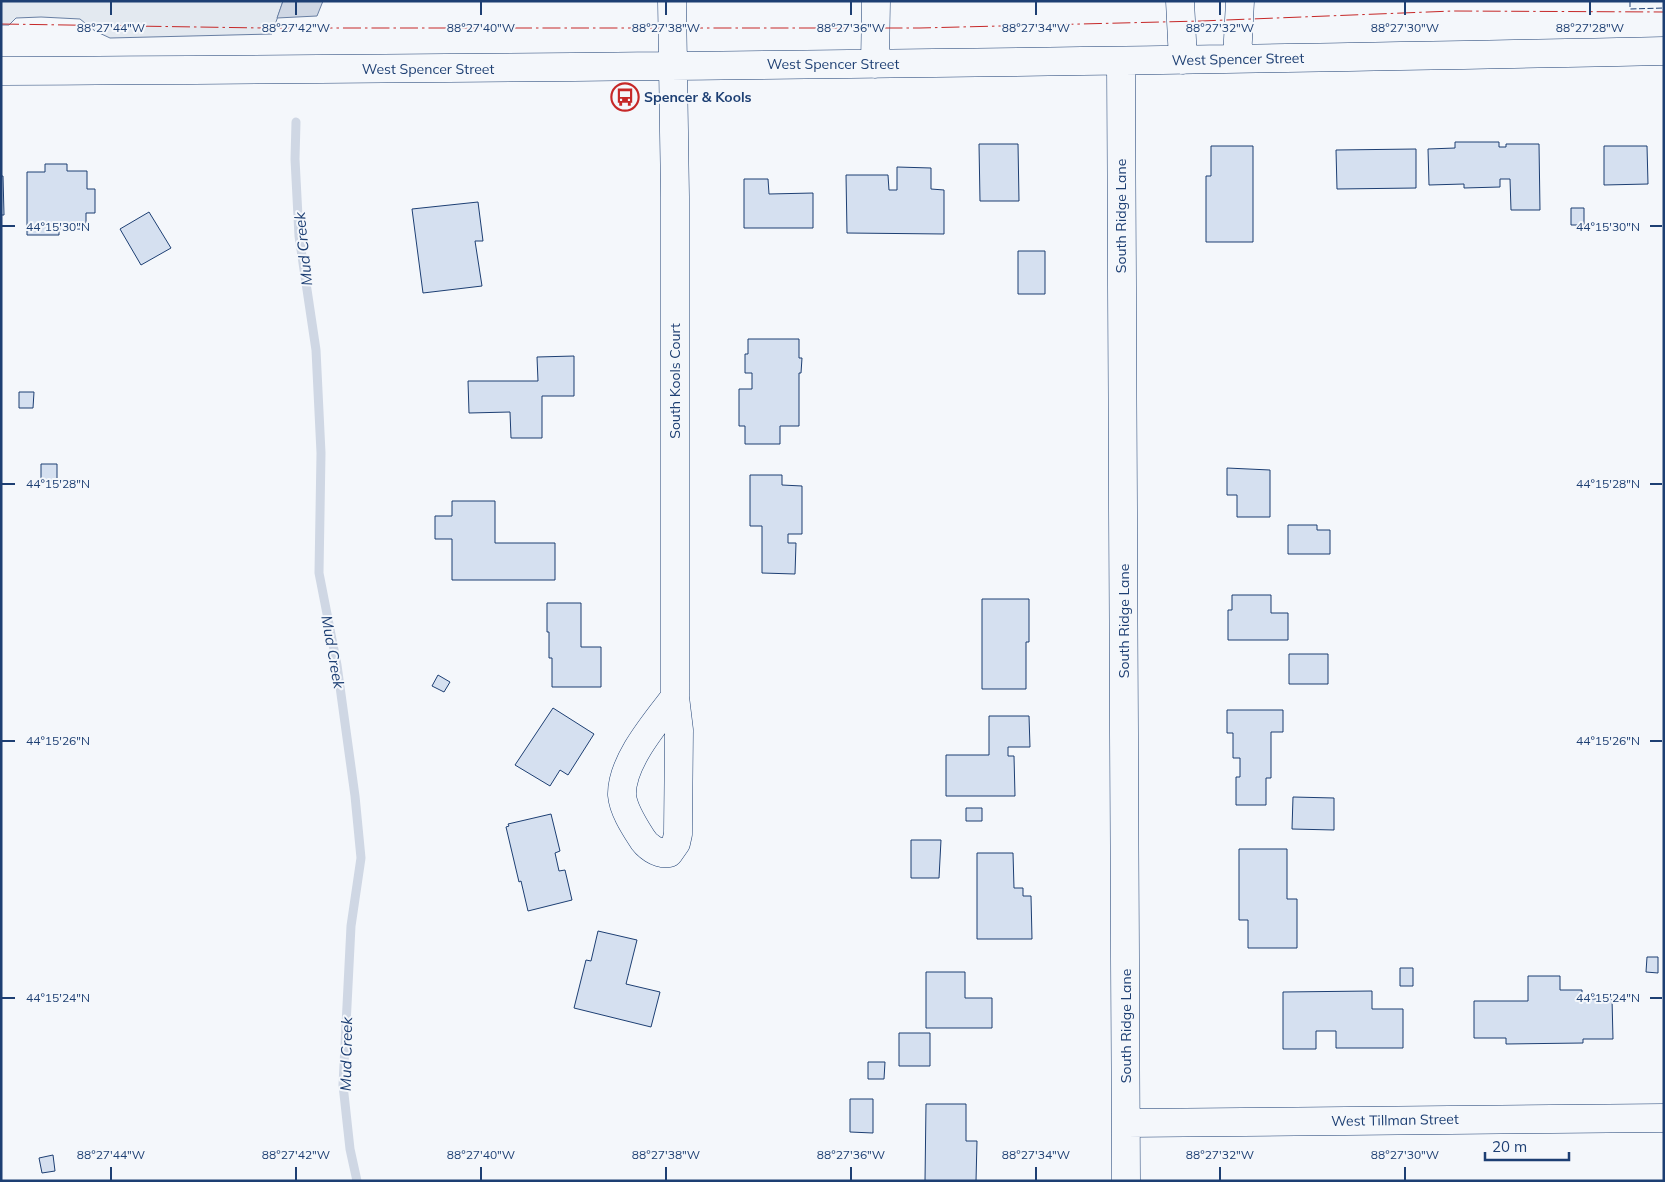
<svg xmlns="http://www.w3.org/2000/svg" width="1665" height="1182" font-family="Mulish,sans-serif">
<style>
.green{fill:#e3e9f0;stroke:#687fa3}
.water{fill:#cfd7e4;stroke:#687fa3}
.lines{fill:none;stroke-linecap:round;stroke-linejoin:round}
.stream{stroke:#cfd7e4;stroke-width:9}
.building{fill:#d5e0f0;stroke:#1d3f73}
.minor-casing{stroke:#1d3f73;stroke-width:29}
.minor{stroke:#f4f7fb;stroke-width:28}
.fence{stroke:#1d3f73;stroke-width:1;stroke-dasharray:6 2.5;stroke-linecap:butt}
.power{stroke:#c62828;stroke-width:1;stroke-dasharray:18 4 2.5 4;stroke-linecap:butt}
.ticks{fill:none;stroke:#1d3f73;stroke-width:2}
.labels{text-anchor:middle;dominant-baseline:central;stroke-width:4;stroke-linejoin:round;paint-order:stroke}
.street-label{font-size:14px;fill:#1d3f73;stroke:#f4f7fb}
.poi-label{font-size:14px;font-weight:bold;fill:#1d3f73;stroke:#f4f7fb;text-anchor:start}
.water-label{font-size:15px;font-style:italic;fill:#1d3f73;stroke:#f4f7fb}
.ticks-label{font-size:12px;text-anchor:middle;fill:#1d3f73;stroke:#f4f7fb;stroke-width:4;stroke-linejoin:round;paint-order:stroke}
</style>
<rect width="100%" height="100%" fill="#f4f7fb"/>
<path class="green" d="M1 1H283L272 34 110 38 95 31 80 19 41 17 16 18 9 25H1Z"/>
<path class="water" d="M283 1H323L317 16 277 18Z"/>
<g class="lines">
<path class="stream" d="M296 122 295 159 299 236 316 350 321 453 319 573 337 665 355 796 361 858 351 926 343 1085 350 1149 357 1181"/>
</g>
<path class="building" d="M1455 142H1499V147H1506V144H1539L1540 210H1511L1510 179H1500V187L1464 188V184L1429 185 1428 149 1455 148Z
M979 144H1018L1019 201H980Z
M1211 146H1253V242H1206V176H1211Z
M1604 146H1647L1648 184 1604 185Z
M1416 149V188L1337 189 1336 150Z
M45 164H67V171H87V189H95V213H86V229H59V235H27V172H45Z
M897 167 931 168V189L944 190V234L847 233 846 175H888L889 190H897Z
M1 176H3L4 215H1Z
M744 179H768L769 194 813 193V228H744Z
M478 202 483 241H475L482 286 423 293 412 209Z
M1571 208H1584V225H1571Z
M149 212 171 248 141 265 120 229Z
M1018 251H1045V294H1018Z
M748 339H799V358H802L801 373H799V426H780V444H745V426H739V389H752V373H745V354H748Z
M574 356V396H542V438H511L510 412 469 413 468 381H538L537 357Z
M19 392H34L33 408H19Z
M41 464H57V481H41Z
M1227 468 1270 470V517H1237V495H1227Z
M750 475H782V485L802 486V534H788V543H796L795 574 762 573V526H750Z
M452 501H495V543H555V580H452V539H435V516H452Z
M1288 525H1317V530H1330V554H1288Z
M1232 595H1271V613H1288V640H1228V610H1232Z
M982 599H1029V642H1026V689H982Z
M547 603H581V647H601V687H552V658H549V632H547Z
M1289 654H1328V684H1289Z
M438 675 450 682 444 692 432 686Z
M553 708 594 734 568 775 560 770 550 786 515 765Z
M1227 710H1283V732H1271V778H1266V805H1236V777H1240V758H1233V733H1227Z
M989 716H1029L1030 747H1008V756H1014L1015 796H946V755H989Z
M1293 797 1334 798V830L1292 829Z
M966 808H982V821H966Z
M551 814 560 851 555 853 559 871 565 870 572 900 528 911 521 881 519 882 506 827 509 826 508 824Z
M911 840H941L939 878H911Z
M1239 849H1287V899H1297V948H1248V920H1239Z
M977 853H1013L1014 888H1023V896H1031L1032 939H977Z
M598 931 637 940 626 984 660 992 651 1027 574 1008 586 960 591 961Z
M1647 957H1658V973L1646 972Z
M1400 968H1413V986H1400Z
M926 972H965V998H992V1028H926Z
M1528 976H1560V990H1582V999H1612L1613 1039H1583V1043L1506 1044V1038H1474V1001H1528Z
M1372 991V1009H1403V1048H1336V1031H1316V1049H1283V992Z
M899 1033H930V1066H899Z
M868 1062H885L884 1079H868Z
M850 1099H873V1133L850 1132Z
M926 1104H966V1141H977L976 1181H925Z
M53 1155 55 1171 42 1173 39 1158Z"/>
<g class="lines">
<g class="minor-casing">
<path id="minor" d="M672 1 675 197V697L679 730 678 834 676 843 669 853C658 855 646 846 641 837 634 826 623 809 622 795 621 762 656 722 675 697
M1180 1 1183 60
M1237 59 1240 1
M1121 62 1126 1181
M875 64 876 1
M1 71C555 68 1110 63 1664 51
M1127 1123 1664 1118"/>
</g>
<use href="#minor" class="minor"/>
<path class="fence" d="M1630 1V9L1664 8"/>
<path class="power" d="M1 24 263 28H920L1201 21 1453 11 1664 12"/>
</g>
<path class="ticks" d="M111 2V15M296 2V15M481 2V15M666 2V15M851 2V15M1036 2V15M1220 2V15M1405 2V15M1590 2V15M2 226H15M1650 226H1662M2 484H15M1650 484H1662M2 741H15M1650 741H1662M2 998H15M1650 998H1662M111 1167V1180M296 1167V1180M481 1167V1180M666 1167V1180M851 1167V1180M1036 1167V1180M1220 1167V1180M1405 1167V1180"/>
<defs>
<g id="bus-ring" transform="scale(1.4375)"><circle r="9.5" fill="#f4f7fb" stroke="#c62828" stroke-width="1.5"/><path d="M-5-6H5V4H4V6H2V4H-2V6H-4V4H-5ZM-3.5-4V0h7V-4ZM-3.5 1.2v1.5H-2V1.2ZM2 1.2v1.5H3.5V1.2Z" fill="#c62828"/></g>
</defs>
<g fill-rule="evenodd">
<use href="#bus-ring" x="625" y="97"/>
</g>
<g class="labels">
<g class="street-label">
<text transform="translate(1238 59) rotate(-1)">West Spencer Street</text>
<text x="833" y="64">West Spencer Street</text>
<text x="428" y="69">West Spencer Street</text>
<text transform="translate(1121 216) rotate(-90)">South Ridge Lane</text>
<text transform="translate(675 381) rotate(-90)">South Kools Court</text>
<text transform="translate(1124 621) rotate(-90)">South Ridge Lane</text>
<text transform="translate(1126 1026) rotate(-90)">South Ridge Lane</text>
<text transform="translate(1395 1120) rotate(-1)">West Tillman Street</text>
</g>
<g class="poi-label">
<text x="644" y="97">Spencer &amp; Kools</text>
</g>
<g class="water-label">
<text transform="translate(303 249) rotate(-96)">Mud Creek</text>
<text transform="translate(333 652) rotate(80)">Mud Creek</text>
<text transform="translate(346 1054) rotate(-89)">Mud Creek</text>
</g>
</g>
<g class="ticks-label">
<text x="111" y="32">88°27'44"W</text>
<text x="296" y="32">88°27'42"W</text>
<text x="481" y="32">88°27'40"W</text>
<text x="666" y="32">88°27'38"W</text>
<text x="851" y="32">88°27'36"W</text>
<text x="1036" y="32">88°27'34"W</text>
<text x="1220" y="32">88°27'32"W</text>
<text x="1405" y="32">88°27'30"W</text>
<text x="1590" y="32">88°27'28"W</text>
<text x="58" y="231">44°15'30"N</text>
<text x="1608" y="231">44°15'30"N</text>
<text x="58" y="488">44°15'28"N</text>
<text x="1608" y="488">44°15'28"N</text>
<text x="58" y="745">44°15'26"N</text>
<text x="1608" y="745">44°15'26"N</text>
<text x="58" y="1002">44°15'24"N</text>
<text x="1608" y="1002">44°15'24"N</text>
<text x="111" y="1159">88°27'44"W</text>
<text x="296" y="1159">88°27'42"W</text>
<text x="481" y="1159">88°27'40"W</text>
<text x="666" y="1159">88°27'38"W</text>
<text x="851" y="1159">88°27'36"W</text>
<text x="1036" y="1159">88°27'34"W</text>
<text x="1220" y="1159">88°27'32"W</text>
<text x="1405" y="1159">88°27'30"W</text>
</g>
<rect width="1665" height="1182" fill="none" stroke="#1d3f73" stroke-width="5"/>
<path d="M1485 1152v8h84v-8" fill="none" stroke="#1d3f73" stroke-width="2.5"/>
<text x="1492" y="1152" font-size="15" fill="#1d3f73" stroke="#f4f7fb" stroke-width="4" paint-order="stroke">20 m</text>
</svg>
